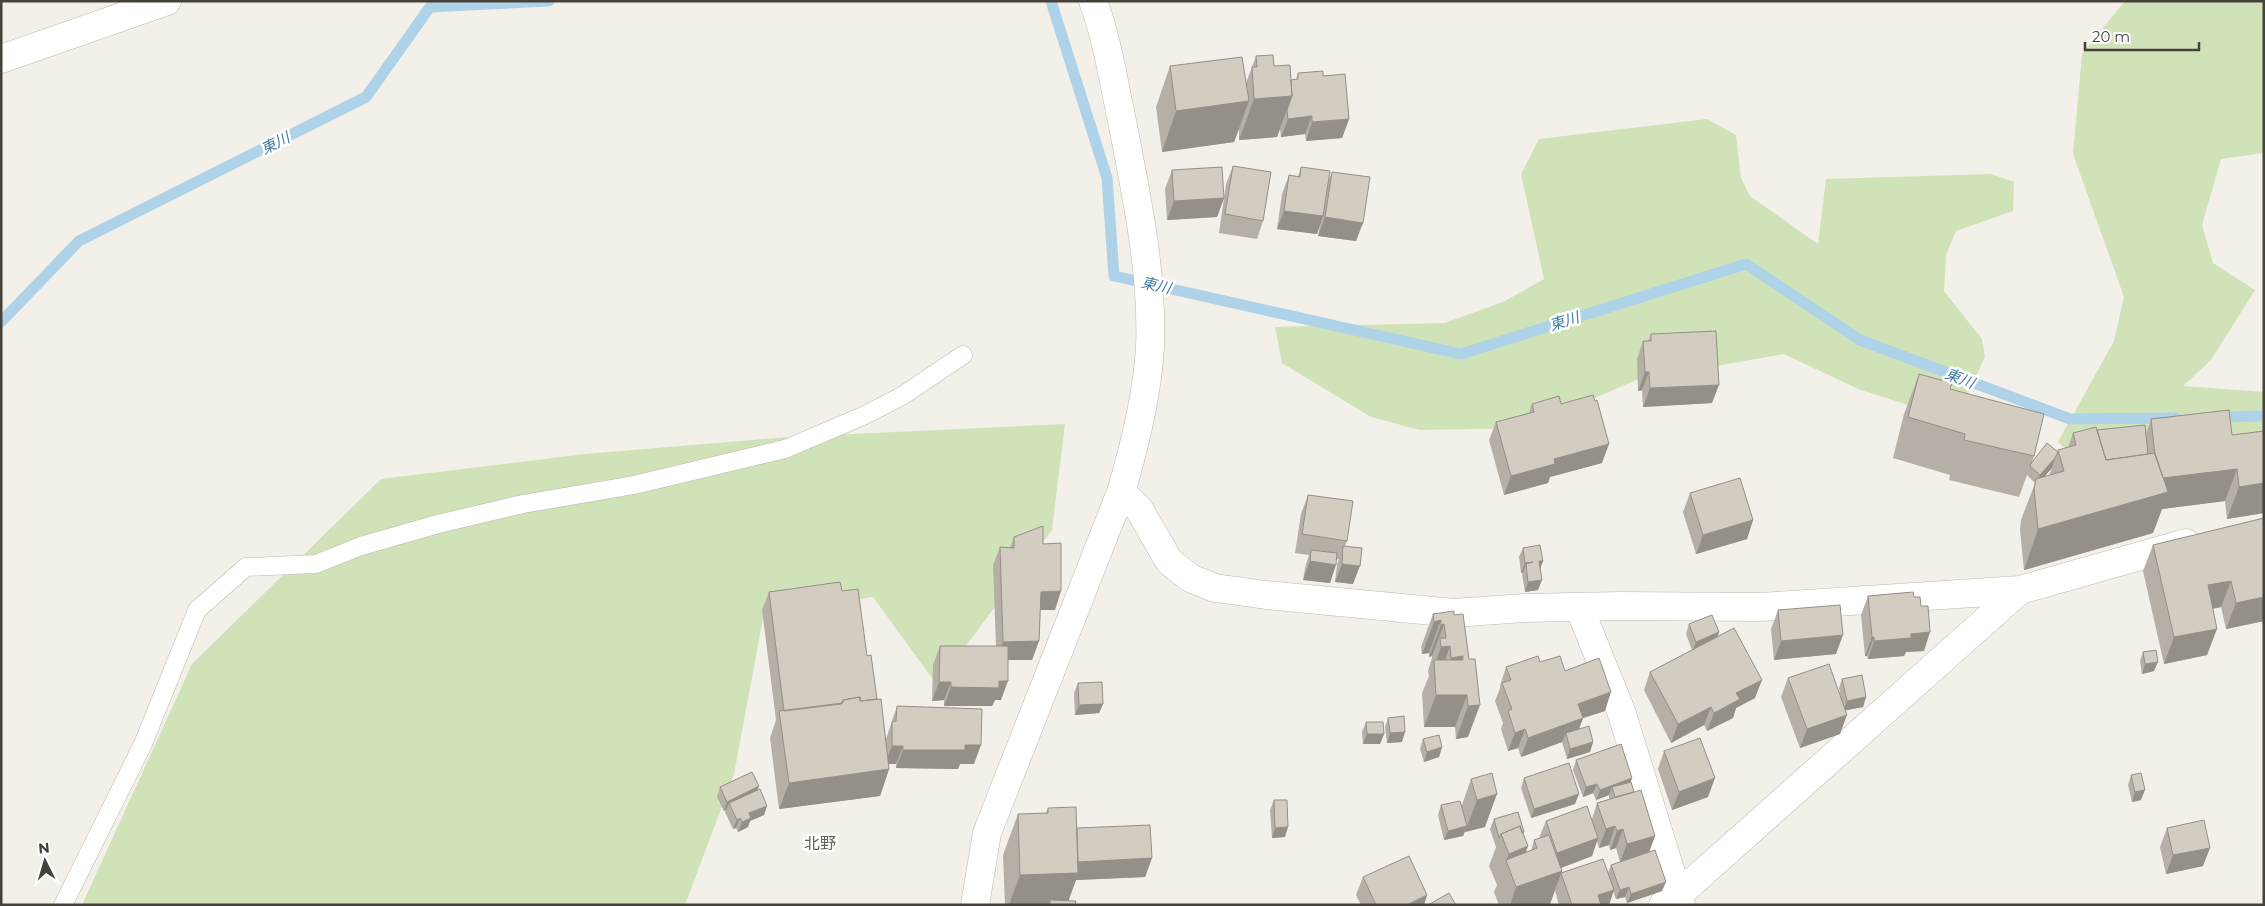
<svg xmlns="http://www.w3.org/2000/svg" width="2265" height="906" font-family="Montserrat,'Noto Sans JP',sans-serif">
<style>
.green{fill:#d0e2b8}
.lines{fill:none;stroke-linecap:round;stroke-linejoin:round}
.stream{stroke:#aed2e8;stroke-width:11}
.lane-casing{stroke:#bdb8ae;stroke-width:19}
.street-casing{stroke:#bdb8ae;stroke-width:29}
.lane{stroke:#fff;stroke-width:18}
.street{stroke:#fff;stroke-width:28}
.wall{fill:#b5afa6;fill-rule:evenodd}
.shaded-wall{fill:#948f87}
.building{fill:#d3ccc1;stroke:#948f87}
.labels{text-anchor:middle;dominant-baseline:central;stroke-width:5;stroke-linejoin:round;paint-order:stroke}
.water-label{font-size:15px;font-style:italic;fill:#3f7ca6;stroke:#fff}
.quarter-label{font-size:16px;fill:#685e52;stroke:#fff}
</style>
<rect width="100%" height="100%" fill="#f3f0ea"/>
<path class="green" d="M2264 1V153L2221 159 2202 225 2213 263 2255 290 2211 360 2183 386 2264 392V454L2080 462 2058 442 2114 341 2124 297 2073 154 2082 54 2124 2Z
M1707 119 1736 135 1741 178 1750 196 1818 244 1826 179 1991 174 2014 182 2013 211 1956 231 1946 255 1944 291 1982 339 1985 357 1956 420 1858 389 1784 354 1636 380 1527 428 1420 430 1371 417 1282 363 1275 327 1445 323 1505 301 1544 279 1521 174 1539 139Z
M1065 424 1052 530 937 685 873 597 764 613 734 774 685 905H82L192 664 381 479 585 454 789 437Z"/>
<g class="lines">
<path class="stream" d="M1051 1 1107 178 1114 276 1461 354 1746 264 1860 340 2070 419 2176 418
M1 322 79 241 366 97 430 7 549 1
M2215 417 2264 416"/>
<g class="lane-casing">
<path id="lane" d="M63 905 143 744 197 610 246 567 316 564 361 546 438 524 523 504 634 485 785 449 863 416 902 396 963 355"/>
</g>
<g class="street-casing">
<path id="street" d="M1 59 167 1
M1121 492 1139 509 1169 561 1190 578 1215 588 1266 595 1454 613 1524 608 1620 606 1760 607 2020 590
M1579 607 1621 711 1681 905
M975 905 987 833 1121 492C1135 445 1147 397 1150 348 1153 273 1137 199 1123 126 1114 85 1108 41 1093 1
M1663 905 1678 895 2020 590 2186 543"/>
</g>
<use href="#lane" class="lane"/>
<use href="#street" class="street"/>
</g>
<path class="wall" d="M1256 56 1274 66 1291 80 1296 79 1298 73 1323 76 1349 119 1342 138 1306 141 1305 134 1281 137 1280 129 1277 137 1239 140V129L1234 142 1162 152 1156 107 1170 66 1246 83Z
M1233 166 1263 221 1257 239 1219 233 1226 184Z
M1301 167 1328 182 1332 172 1356 241 1318 236 1320 226 1317 234 1277 229 1282 194 1289 175 1298 177Z
M1172 170 1224 198 1217 217 1167 220 1165 189Z
M1651 334 1712 403 1643 407 1642 390 1638 391 1637 359 1643 341H1648Z
M1919 374 2034 456 2032 462 2058 452V450L2068 448 2073 433 2097 430 2146 434 2151 419 2232 435 2264 431V513L2227 519 2225 501 2162 509 2153 533 2024 570 2020 530 2021 520 2035 483 2027 475 2019 497 1949 480 1950 475 1893 458 1904 414ZM2052 468 2049 475 2044 477Z
M1532 404H1561L1602 463 1550 477 1548 483 1504 495 1489 440 1496 422 1529 413Z
M1690 493 1753 520 1747 539 1696 554 1683 512Z
M1308 495 1347 541 1345 546 1353 584 1335 582 1337 565 1339 559H1337L1330 583 1303 580 1305 568 1309 555 1295 553 1301 514Z
M2264 518V621L2226 629 2221 607 2213 609 2207 655 2164 664 2143 571 2153 545Z
M1014 537 1043 544 1055 610H1040L1039 641 1032 660H1008L1001 700H995L992 706H944V700L932 701 933 665 940 646H996L993 565 1000 547 1010 548Z
M1523 548 1543 561 1540 569 1538 590 1525 592 1522 574 1523 573H1521L1519 557Z
M842 591 867 656 886 739 897 706 974 764H960L958 769 896 768V764H889V769L880 796 779 809 770 738 776 720 762 610 769 592Z
M1868 596 1914 597 1924 651 1906 652 1904 656 1868 659 1867 656H1865L1861 615Z
M1778 610 1836 654 1774 660 1771 629Z
M1433 614 1454 615 1469 659 1468 737 1456 739 1455 727H1424L1422 693 1429 676 1428 671 1432 658V656L1429 657V653L1422 654 1421 647Z
M1689 624 1719 632 1718 636 1755 698 1736 708 1733 718 1707 731 1704 725 1671 743 1644 690 1650 672 1692 650 1686 634Z
M2143 652 2154 671 2142 674 2140 661Z
M1540 662 1565 671 1605 711 1583 718 1579 729 1593 742 1590 752 1567 759 1562 742 1521 757 1518 748 1508 751 1501 729 1503 723 1495 701 1500 688V686L1506 667Z
M1788 678 1841 698 1839 688 1842 679 1866 697 1863 707 1845 710 1840 734 1800 748 1781 697Z
M1078 683 1103 704 1099 713 1075 715 1074 693Z
M1388 718 1402 742 1387 743 1385 727Z
M1366 722 1384 734 1380 744H1363L1362 732Z
M1423 739 1442 747 1439 757 1424 762 1420 749Z
M1664 751 1708 797 1672 810 1658 769Z
M1576 760 1631 782 1634 792 1655 836 1649 853 1662 891 1627 903 1625 897 1616 899 1613 891 1609 905H1559L1555 891 1561 873H1608L1611 865 1620 862 1616 848 1610 850 1609 845 1599 848 1597 841 1592 856 1561 868 1562 871 1550 904 1547 905H1499L1494 892 1497 885 1489 866 1496 847 1490 829 1494 819 1524 832 1523 835 1528 846 1526 852 1531 851 1534 840 1539 838 1546 821 1592 819 1597 803 1609 799V795L1596 800 1593 793 1583 797 1573 770Z
M2131 775 2141 800 2132 802 2128 785Z
M1524 778 1575 804 1531 818 1521 788Z
M1471 779 1485 827 1465 832V831L1463 836 1444 840 1438 815 1441 805H1462Z
M759 786 757 790 767 806 764 815 750 821 748 827 738 832 736 828 733 829 725 812 726 810 724 811 717 797 720 787Z
M1274 800 1285 837 1272 838 1270 810Z
M1048 808 1077 828 1152 858 1145 877 1076 880 1068 900 1075 905H1005L1003 855 1018 814 1046 813Z
M2167 828 2203 866 2166 874 2160 847Z
M1363 877 1427 895 1424 905H1361L1356 895Z"/>
<path class="shaded-wall" d="M1292 96 1277 137 1239 140 1254 99Z
M1249 101 1234 142 1162 152 1176 111Z
M1312 116 1305 134 1281 137 1288 119Z
M1349 119 1342 138 1306 141 1312 122Z
M1224 198 1217 217 1167 220 1174 201Z
M1284 211 1323 216 1317 234 1277 229Z
M1325 217 1363 223 1356 241 1318 236Z
M1645 372H1649L1642 390 1638 391Z
M1719 385 1712 403 1643 407 1650 388Z
M1609 444 1602 463 1550 477 1548 483 1504 495 1511 476 1554 459Z
M2055 458 2052 468 2037 485 2040 475Z
M2237 469 2225 501 2162 509 2153 533 2024 570 2038 529 2158 478Z
M2264 483V513L2227 519 2239 487Z
M1753 520 1747 539 1696 554 1703 535Z
M1310 561 1336 565 1330 583 1303 580Z
M1539 561H1543L1539 571Z
M1533 562 1526 564 1523 573H1521L1525 563Z
M1342 564 1360 566 1353 584 1335 582Z
M1542 580 1538 590 1525 592 1528 582Z
M2231 581 2221 607 2198 611 2208 585Z
M1061 591 1055 610H1034L1041 592Z
M2264 597V621L2226 629 2236 603Z
M1441 620 1429 653 1422 654 1434 622Z
M1444 624 1432 656 1429 657 1441 625Z
M2217 629 2207 655 2164 664 2174 637Z
M1719 632 1716 642 1693 651 1696 642Z
M1930 632 1924 651 1906 652 1904 656 1868 659 1874 641 1911 634Z
M1843 635 1836 654 1774 660 1781 641Z
M1872 637H1874L1867 656H1865Z
M1039 641 1032 660H996L1003 642Z
M1450 646 1438 679 1435 664 1441 647Z
M1463 656 1451 689 1439 690 1451 658Z
M2158 662 2154 671 2142 674 2145 664Z
M1762 680 1755 698 1736 708 1733 718 1707 731 1714 713 1736 693Z
M999 681H1008L1001 700H995L992 706H944L951 687Z
M939 682H951L944 700 932 701Z
M1611 692 1605 711 1583 718 1576 737 1566 733 1562 742 1521 757 1528 738 1578 704Z
M1436 695H1467L1455 727H1424Z
M1866 697 1863 707 1843 711 1847 701Z
M1103 704 1099 713 1075 715 1079 705Z
M1480 705 1468 737 1456 739 1468 706Z
M1711 707 1704 725 1671 743 1678 724Z
M1847 715 1840 734 1800 748 1807 729Z
M1525 729 1518 748 1508 751 1515 733Z
M1405 732 1402 742 1387 743 1390 733Z
M1367 734H1384L1380 744H1363Z
M1593 742 1590 752 1567 759 1570 749Z
M965 745H981L974 764H960L958 769 896 768 903 750Z
M892 746H903L896 764H885Z
M1442 747 1439 757 1424 762 1427 752Z
M889 769 880 796 779 809 789 783Z
M1632 778 1629 788 1612 787 1609 795 1596 800 1600 790Z
M1715 778 1708 797 1672 810 1679 792Z
M1597 784 1593 793 1583 797 1586 787Z
M759 786 755 796 729 803 726 810 724 811 727 802Z
M2145 790 2141 800 2132 802 2135 792Z
M1497 794 1485 827 1465 832 1477 800Z
M1579 794 1575 804 1531 818 1534 809Z
M767 806 764 815 750 821 748 827 738 832 742 822 749 813Z
M740 818 736 828 733 829 737 820Z
M1467 826 1463 836 1444 840 1448 831Z
M1615 826 1609 845 1599 848 1606 829Z
M1288 827 1285 837 1272 838 1275 828Z
M1623 829 1616 848 1610 850 1617 831Z
M1655 836 1648 854 1620 862 1627 844Z
M1598 838 1592 856 1550 872 1557 853Z
M1528 846 1516 879 1506 861 1509 854Z
M2210 848 2203 866 2166 874 2173 855Z
M1152 858 1145 877 1076 880 1067 905 1050 900 1049 905H1009L1020 875 1074 862Z
M1562 871 1550 904 1547 905H1510L1516 887Z
M1666 882 1662 891 1627 903 1631 894Z
M1629 887 1625 897 1616 899 1620 890Z
M1614 890 1609 905H1594L1598 895Z
M1427 895 1424 905H1407Z"/>
<path class="building" d="M1273 55 1274 66 1290 65 1292 96 1254 99 1252 67H1257L1256 56Z
M1242 57 1249 101 1176 111 1170 66Z
M1323 71V76L1345 74 1349 119 1312 122V116L1288 119 1287 110 1292 96 1291 80 1298 79V73Z
M1233 166 1271 172 1263 221 1225 214Z
M1222 167 1224 198 1174 201 1172 170Z
M1301 167 1330 171 1323 216 1284 211 1289 175 1300 177Z
M1332 172 1370 177 1363 223 1325 217Z
M1716 331 1719 385 1650 388 1649 372H1645L1643 341H1651V334Z
M1919 374 1952 383 1950 389 2044 414 2034 456 1964 440 1965 434 1908 417Z
M1593 395 1595 401 1597 400 1609 444 1554 459 1555 464 1511 476 1496 422 1534 412 1532 404 1559 396 1561 404Z
M2229 410 2232 435 2264 431V483L2239 487 2237 469 2163 478 2155 455 2151 419Z
M2145 425 2148 454 2106 460 2097 430Z
M2096 427 2106 460 2155 453 2168 492 2038 529 2034 489 2036 479 2064 471 2058 450 2076 445 2073 433Z
M2047 443 2058 452 2055 458 2040 475 2030 466 2032 462Z
M1740 478 1753 520 1703 535 1690 493Z
M1308 495 1353 501 1347 541 1302 534Z
M2264 518V597L2236 603 2231 581 2208 585 2217 629 2174 637 2153 545Z
M1043 526V544L1061 543V591L1041 592 1039 641 1003 642 1000 547 1014 548V537Z
M1540 545 1543 561H1539L1542 580 1528 582 1526 564 1533 562 1525 563 1523 548Z
M1343 546 1362 548 1360 566 1342 564Z
M1311 550 1337 553 1336 565 1310 561Z
M840 582 842 591 858 589 867 656 871 655 877 699 860 701V697L843 700 841 704 784 711 769 592Z
M1913 592 1914 597H1920L1921 606H1928L1930 632 1911 634V638L1874 641V637H1872L1868 596Z
M1840 605 1843 635 1781 641 1778 610Z
M1454 611V615L1463 614 1469 659H1475L1480 705 1468 706 1467 695H1436L1434 660H1463V656L1451 658 1450 646 1441 647 1440 638H1446L1444 624 1441 625V620L1434 622 1433 614Z
M1712 615 1719 632 1696 642 1689 624Z
M1734 628 1762 680 1736 693 1740 699 1714 713 1711 707 1678 724 1650 672Z
M940 646H1008V681H999V688L951 687V682H939Z
M2156 650 2158 662 2145 664 2143 652Z
M1538 656 1540 662 1560 656 1565 671 1599 658 1611 692 1578 704 1583 718 1528 738 1525 729 1515 733 1508 711 1512 709 1502 683 1511 680 1506 667Z
M1829 664 1847 715 1807 729 1788 678Z
M1862 675 1866 697 1847 701 1842 679Z
M1102 682 1103 704 1079 705 1078 683Z
M860 697V701L881 699 889 769 789 783 779 711 843 703V700Z
M897 706 982 709 981 745H965V750H903V746H892V722L896 721Z
M1404 716 1405 732 1390 733 1388 718Z
M1366 722H1383L1384 734H1367Z
M1589 726 1593 742 1570 749 1566 733Z
M1439 735 1442 747 1427 752 1423 739Z
M1700 738 1715 778 1679 792 1664 751Z
M1621 744 1632 778 1600 790 1597 784 1586 787 1576 760Z
M1569 763 1579 794 1534 809 1524 778Z
M752 772 759 786 727 802 720 787Z
M1492 773 1497 794 1477 800 1471 779Z
M2141 773 2145 790 2135 792 2131 775Z
M1631 782 1634 792 1615 797 1612 787Z
M760 789 767 806 749 813 751 818 742 822 740 818 737 820 729 803Z
M1641 790 1655 836 1627 844 1623 829 1617 831 1615 826 1606 829 1597 803Z
M1274 800H1287L1288 827 1275 828Z
M1460 801 1467 826 1448 831 1441 805Z
M1587 806 1598 838 1557 853 1546 821Z
M1076 807 1078 873 1020 875 1018 814 1048 813V808Z
M1518 812 1524 832 1522 833 1520 826 1501 834 1499 838 1494 819Z
M2204 820 2210 848 2173 855 2167 828Z
M1150 825 1152 858 1078 862 1077 828Z
M1520 826 1528 846 1509 854 1501 834Z
M1549 835 1562 871 1516 887 1506 860 1537 848 1534 840Z
M1655 850 1666 882 1631 894 1629 887 1620 890 1611 865Z
M1409 856 1427 895 1407 905H1376L1363 877Z
M1603 859 1614 890 1598 895 1601 905H1572L1561 873Z
M1449 893 1456 905H1428Z
M1050 900 1076 901 1075 905H1050Z"/>
<g class="labels">
<g class="water-label">
<text transform="translate(275 143) rotate(-27)">東川</text>
<text transform="translate(1156 285) rotate(13)">東川</text>
<text transform="translate(1564 321) rotate(-18)">東川</text>
<text transform="translate(1960 378) rotate(21)">東川</text>
</g>
<g class="quarter-label">
<text x="820" y="843">北野</text>
</g>
</g>
<rect width="2265" height="906" fill="none" stroke="#464139" stroke-width="5"/>
<g transform="translate(45 861) rotate(355)" stroke="#ffffff" stroke-width="4" paint-order="stroke">
<path d="M0-4L9 19L0 12L-9 19Z" fill="#464139"/>
<text y="-8" font-size="14" font-weight="bold" text-anchor="middle" fill="#464139">N</text>
</g>
<path d="M2085 42v8h114v-8" fill="none" stroke="#464139" stroke-width="2.5"/>
<text x="2092" y="42" font-size="15" fill="#464139" stroke="#ffffff" stroke-width="4" paint-order="stroke">20 m</text>
</svg>
